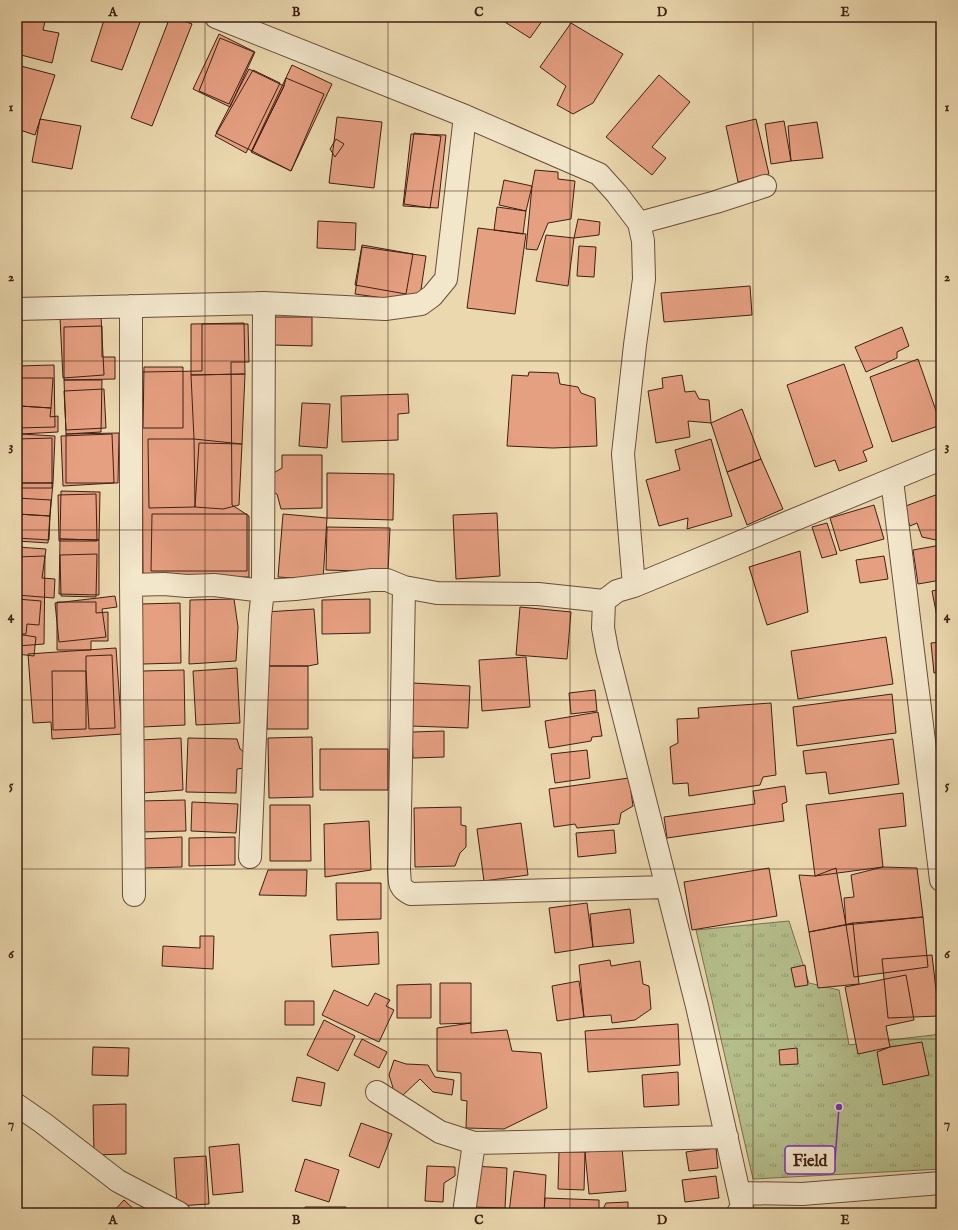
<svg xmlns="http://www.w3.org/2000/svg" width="958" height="1230" font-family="'IM FELL English',serif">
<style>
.grass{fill:url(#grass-tufts);stroke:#7a7050}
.building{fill:#e59f81;stroke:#3e2013}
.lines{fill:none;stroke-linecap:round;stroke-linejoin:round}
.minor-casing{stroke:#694e3a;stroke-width:24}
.minor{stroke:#f2e6cb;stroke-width:22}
.grid{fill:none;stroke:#3e2013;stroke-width:1;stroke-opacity:0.55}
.leader{fill:none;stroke:#7b2cbf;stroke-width:1.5}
.callout-dot{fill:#7b2cbf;stroke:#f2e6cb;stroke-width:1.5}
.callout{fill:#f2e6cb;stroke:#7b2cbf;stroke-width:1.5}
.callout-label{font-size:16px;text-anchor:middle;font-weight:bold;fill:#3e2013}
.neatline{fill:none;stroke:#3e2013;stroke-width:1.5}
.grid-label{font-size:13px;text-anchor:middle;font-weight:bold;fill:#3e2013}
</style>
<defs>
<pattern id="grass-tufts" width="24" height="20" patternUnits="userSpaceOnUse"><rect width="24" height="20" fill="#b5bf8c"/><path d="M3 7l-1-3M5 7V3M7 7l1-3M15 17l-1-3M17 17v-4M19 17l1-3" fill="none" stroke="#959b71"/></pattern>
</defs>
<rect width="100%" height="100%" fill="#ebd8af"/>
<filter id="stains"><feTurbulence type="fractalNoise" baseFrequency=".005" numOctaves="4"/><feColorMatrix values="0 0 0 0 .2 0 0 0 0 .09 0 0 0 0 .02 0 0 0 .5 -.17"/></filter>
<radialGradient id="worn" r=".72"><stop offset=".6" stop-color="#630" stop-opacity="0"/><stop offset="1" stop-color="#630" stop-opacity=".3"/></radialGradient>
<path class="grass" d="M789 921 809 983 839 990 849 1045 941 1034V1169L753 1179 696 930Z"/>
<path class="building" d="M17 17H46L43 30 59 33 52 63 17 54Z
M105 17H142L122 70 91 61Z
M170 17H174L192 24 152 126 131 118Z
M497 17H545L530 38Z
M571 23 623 54 593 103 573 114 557 105 566 86 540 67Z
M219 34 255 52 230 107 193 89Z
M220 38 254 52 229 104 199 91Z
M17 65 55 75 35 135 17 129Z
M292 65 332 84 291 171 251 152Z
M249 69 284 86 252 151 216 133Z
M253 70 280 83 246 153 215 136Z
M659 75 690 102 652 147 666 158 652 175 606 137Z
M286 78 324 94 291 171 252 151 284 86Z
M337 117 382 122 374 188 329 183Z
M40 119 81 126 72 169 32 162Z
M756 119 769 174 738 182 726 126Z
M784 121 791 161 771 164 765 124Z
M817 122 823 158 791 161 788 126Z
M414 133 441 136 430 208 404 204Z
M411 134 446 135 438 208 403 206Z
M336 139 344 144 335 157 330 149Z
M535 170 558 172V179L575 181 571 219 548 223 537 250 526 249 532 186Z
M504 180 532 186 526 211 499 205Z
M497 207 526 211 523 234 494 230Z
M578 219 600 222 599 235 574 238Z
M318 221 356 223 355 250 317 248Z
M478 228 526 234 515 314 467 308Z
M546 235 574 238 568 286 536 281Z
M362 245 413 254 406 294 355 285Z
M579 246 596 247 594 277 577 276Z
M362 247 426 256 419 303 355 294Z
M750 286 752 315 664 322 661 293Z
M101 316 104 375 63 378 60 318Z
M274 317H312V346L274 345Z
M244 323 245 374 191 375V324Z
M202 324H248L249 362H231L232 505 249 516V577L143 578 142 372 202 371Z
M102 326V357H115V379L64 380V327Z
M902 327 909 346 897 352V358L866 372 855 347Z
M918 359 941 425 892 442 870 377Z
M844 364 873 447 863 451 867 461 839 471 835 460 815 467 787 385Z
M54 365 55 427 17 428V366Z
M144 367H183V428H143Z
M529 372 558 373 560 384 578 387 581 393 595 398 597 446 553 448 507 446 512 375 528 376Z
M245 374 242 444 194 439 191 375Z
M682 375 685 392 695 391 699 399 709 400 711 423 688 421 690 437 656 443 648 391 663 388 662 378Z
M21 378H53L51 408 20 406Z
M64 380H102L101 432 66 434Z
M104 389 106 428 66 430 64 391Z
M408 394 409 413 398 414V440L342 442 341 396Z
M302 403 330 404 327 448 299 446Z
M20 406 51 408 50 417 58 416V432L21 434Z
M742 409 761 459 727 472 711 423Z
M119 433 118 483H66V434Z
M21 434 55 436 53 483H17Z
M112 434 114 483 63 486 61 436Z
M52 438V488H17V439Z
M148 439H194L195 507 149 508Z
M711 439 732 516 687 529 688 518 659 526 646 480 680 470 675 450Z
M199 443 242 444 239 505 223 509 195 507Z
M282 455H322V508L281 509 277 494 269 490 272 474 282 468Z
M761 459 783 509 747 525 727 472Z
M327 473 394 474 393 520 327 518Z
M17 483H53L50 516 17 514Z
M61 491 100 492 99 540 60 539Z
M941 493V539L936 540 922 537 917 523 910 526 903 507Z
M96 494 97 541H59L58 495Z
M17 498 51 500 48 543 17 541Z
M874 505 884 539 840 551 830 518Z
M497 513 500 576 456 579 453 515Z
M17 514 50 516 49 540 17 538Z
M152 514H247V571H151Z
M283 514 327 518 323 580 278 577Z
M827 523 837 554 822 558 812 527Z
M327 527 390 528 388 572 326 570Z
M60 539 99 540V595L59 594Z
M941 545V580L918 584 913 550Z
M17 547 46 549 42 578 55 579 54 598 17 595Z
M800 551 808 612 767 625 749 567Z
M97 554 96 597 61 596 60 555Z
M45 556 44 644 17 646V557Z
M884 556 888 579 860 583 856 560Z
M941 589V632H940L932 591Z
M115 596 117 607 102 609 106 637 59 642 55 603Z
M17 599 41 601 39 625 27 624 26 634H17Z
M234 599 238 627 236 661 189 664 190 600Z
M370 599V633L322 634V600Z
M57 602H96V613L108 612V641H91V650H57Z
M180 603 181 663 142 664 140 604Z
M520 607 571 612 567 659 516 655Z
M314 609 318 664 308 666H267L265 612Z
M17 634 36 637 34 656 17 654Z
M886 637 893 684 798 699 791 651Z
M941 642V672L934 673 931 643Z
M116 648 122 734 52 739 51 722 33 723 28 654Z
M112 655 115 728 89 729 86 671V656Z
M526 657 530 707 482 711 479 660Z
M267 666H308V729H267Z
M237 668 240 723 196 725 193 671Z
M184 670 185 725 143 727 142 671Z
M52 671H86V729L53 730Z
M413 683 470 686 468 728 411 726Z
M595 690 597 711 571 714 569 693Z
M892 694 896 733 797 746 793 707Z
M936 695H941V729Z
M771 703 776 775 763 777 760 785 689 796 688 783 673 784 670 747 678 743 677 719 699 718 698 708Z
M598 712 602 736 592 737 591 741 549 748 545 721Z
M444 731V757L413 758 412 732Z
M312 737 313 797 269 798 268 738Z
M181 738 183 790 142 793 140 740Z
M188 738 237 739 240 749 245 753 244 768 237 769 236 793 186 792Z
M893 739 899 784 829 794 826 772 806 774 803 751Z
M320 749H388V790H320Z
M587 750 590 778 555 783 551 754Z
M629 778 633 806 621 813 619 824 577 828 575 824 554 827 549 789Z
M785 786 787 802 782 804 784 821 667 838 664 817 755 804 753 791Z
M903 793 906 826 879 829 883 867 815 876 806 805Z
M185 800 186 831 140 832V801Z
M192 802 238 804 236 833 191 831Z
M270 805H310L311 861H270Z
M461 807V825L466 826V847L460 853 455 866 415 867 414 808Z
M369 821 371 870 325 877 324 824Z
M521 823 528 875 484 881 477 829Z
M614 830 616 853 578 857 576 833Z
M182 837V867L142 868 141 839Z
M235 837V865L189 866V838Z
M883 867 917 868 923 917 846 925 844 898 854 897 851 875Z
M769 868 777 916 692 930 684 882Z
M836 868 846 925 809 932 799 875 815 876Z
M268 870H307L306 896 259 895Z
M336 883H381V919L337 920Z
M587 903 593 947 555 953 549 908Z
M630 909 634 943 593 947 590 914Z
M923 917 928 967 854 977 846 925 853 923Z
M853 923 859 984 818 988 809 932Z
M378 932 379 964 332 967 330 935Z
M200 936H214L213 969 162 966 163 946 200 948Z
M932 955 939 1016 888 1018 882 959Z
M610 960 611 966 640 961 643 984 649 986 651 1009 635 1020 612 1023 611 1015 584 1017 579 965Z
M805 965 808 985 795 987 791 968Z
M906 975 914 1020 886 1026 890 1047 858 1054 845 987Z
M579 981 584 1017 557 1021 552 986Z
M440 983H471V1023L440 1024Z
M431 984V1018H397V985Z
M334 990 368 1006 375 993 390 1000 386 1006 394 1010 379 1042 322 1015Z
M285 1001H314V1025H285Z
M324 1020 355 1036 338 1071 307 1055Z
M471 1023V1033L507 1030 512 1051 541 1053 547 1108 504 1129 466 1128 467 1101 461 1100V1073L437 1071V1028Z
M678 1024 680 1065 588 1072 585 1031Z
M362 1039 387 1052 379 1068 354 1055Z
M922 1042 929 1075 883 1085 877 1052 890 1047Z
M93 1047 129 1048 128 1076 92 1075Z
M797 1048 798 1064 780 1065 779 1050Z
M394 1060 406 1064 428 1065 435 1077 454 1080 452 1095 433 1092 420 1079 402 1096 394 1091 389 1075Z
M678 1072 679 1105 644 1107 642 1075Z
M297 1077 325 1083 321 1106 292 1101Z
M126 1104V1154L94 1155 93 1105Z
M361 1123 392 1134 379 1168 349 1156Z
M239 1144 243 1192 213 1195 209 1147Z
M622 1148 626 1191 589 1194 585 1152Z
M716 1148 718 1168 689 1171 686 1152Z
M559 1152H585L584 1190 558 1189Z
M206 1156 209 1204 177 1206 174 1158Z
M305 1159 339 1170 329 1202 295 1191Z
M427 1166 455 1167V1176L444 1183 443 1202 425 1201Z
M473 1166 507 1168 505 1208 472 1207Z
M514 1171 546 1175 544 1213H509Z
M716 1176 719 1198 685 1202 682 1180Z
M545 1198 599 1200V1213H544Z
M124 1200 138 1213H112Z
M628 1202V1213H601L606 1203Z
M305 1207H346V1213H303Z"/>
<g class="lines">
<g class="minor-casing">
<path id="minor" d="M216 17 465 116 585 168 599 174 617 194 639 223 643 241 644 279 635 345 623 454 634 586
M639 223 716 202 765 186
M131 306V585L134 895
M17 309 264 303 385 309 421 304 432 296 446 279 465 116
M941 459 634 586 617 591 604 601 603 628 607 650 697 1006 739 1193 802 1194 941 1183
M892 480 941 880
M131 585 164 584 187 586 214 585 263 591 295 589 372 580H387L404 587 437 593 538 594 604 601
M404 587 399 870C400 882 398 888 411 894L667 887
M250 857 260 616 263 591 264 303
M377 1092 440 1132 474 1143 727 1137
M17 1105 43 1123 118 1181 179 1213
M464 1213 474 1143
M738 1213 742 1206 739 1193"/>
</g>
<use href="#minor" class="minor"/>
</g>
<path class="grid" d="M205 17V1213M388 17V1213M570 17V1213M753 17V1213M17 191H941M17 361H941M17 530H941M17 700H941M17 869H941M17 1039H941"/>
<path class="leader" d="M839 1107L835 1160"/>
<circle class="callout-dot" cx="839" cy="1107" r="4"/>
<rect class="callout" x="785" y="1146" width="50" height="28" rx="4"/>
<g class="callout-label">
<text x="810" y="1166">Field</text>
</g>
<rect width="958" height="1230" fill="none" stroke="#ebd8af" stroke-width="44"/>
<rect x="22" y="22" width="914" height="1186" class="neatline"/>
<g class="grid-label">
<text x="113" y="16">A</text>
<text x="296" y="16">B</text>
<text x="479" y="16">C</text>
<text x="662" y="16">D</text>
<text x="845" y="16">E</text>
<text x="11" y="111">1</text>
<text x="947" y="111">1</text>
<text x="11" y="281">2</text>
<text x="947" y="281">2</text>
<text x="11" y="450">3</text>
<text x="947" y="450">3</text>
<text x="11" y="620">4</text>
<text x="947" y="620">4</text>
<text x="11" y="789">5</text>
<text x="947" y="789">5</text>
<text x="11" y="958">6</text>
<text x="947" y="958">6</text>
<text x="11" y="1128">7</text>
<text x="947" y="1128">7</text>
<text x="113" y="1224">A</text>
<text x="296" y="1224">B</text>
<text x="479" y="1224">C</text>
<text x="662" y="1224">D</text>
<text x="845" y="1224">E</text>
</g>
<rect width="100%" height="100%" filter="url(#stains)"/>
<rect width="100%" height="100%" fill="url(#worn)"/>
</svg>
